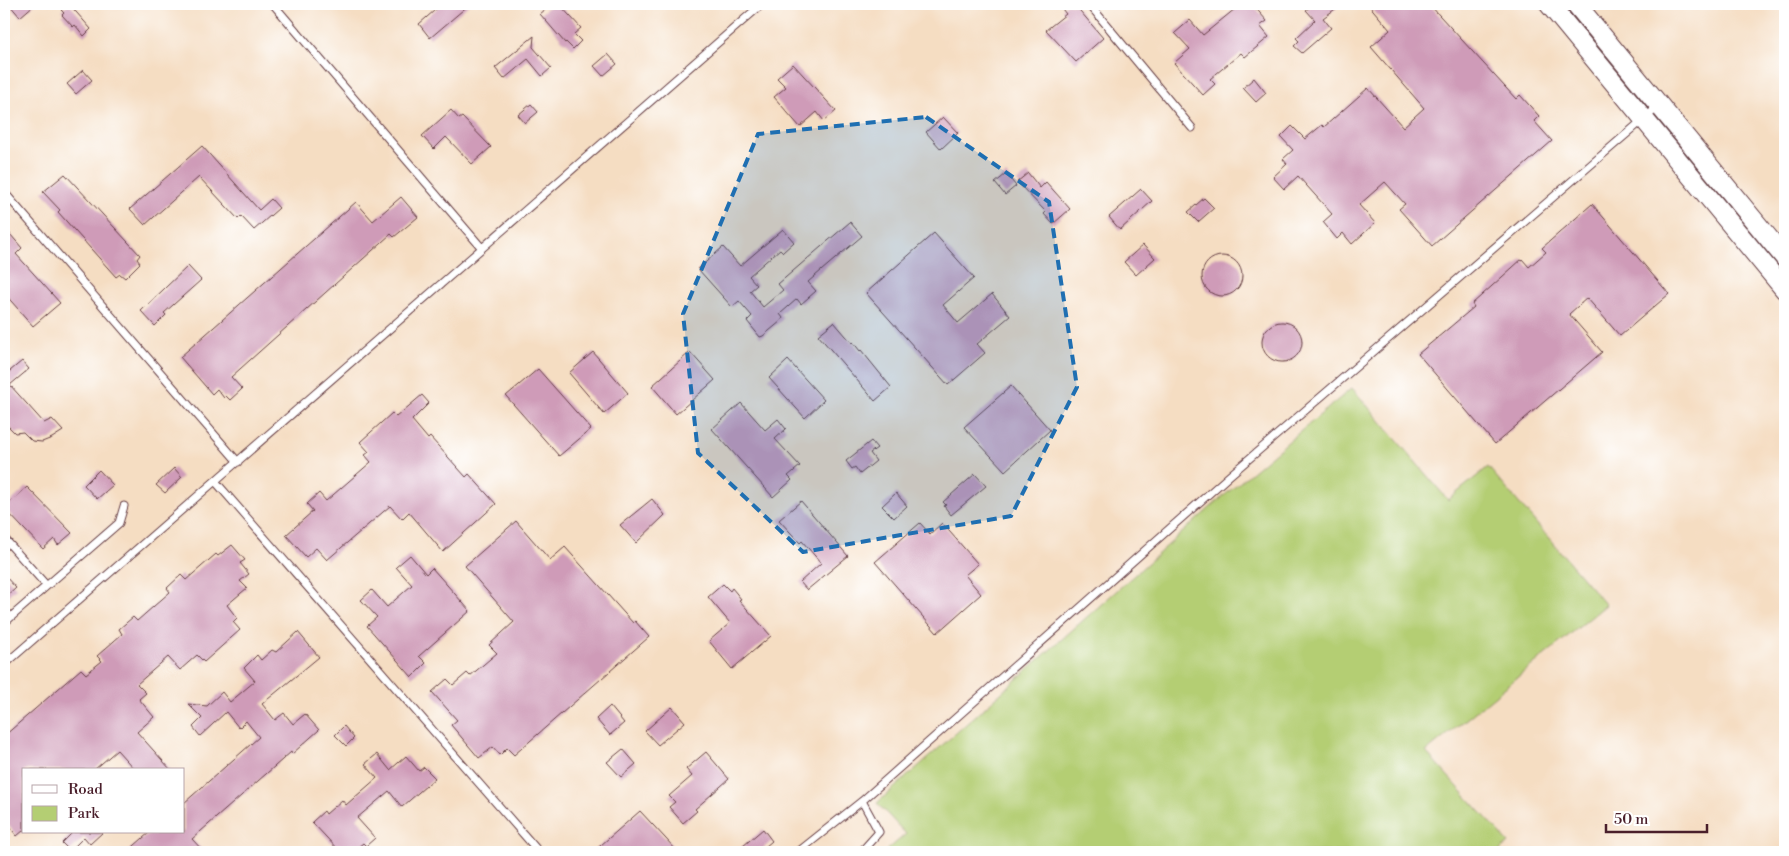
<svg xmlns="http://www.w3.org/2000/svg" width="1789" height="856" font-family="'Libre Bodoni',serif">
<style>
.green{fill:#b4ce73;stroke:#7f764f}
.building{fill:#cf9bb8}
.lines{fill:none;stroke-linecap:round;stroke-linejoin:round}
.lane-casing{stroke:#643c42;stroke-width:9}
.secondary-casing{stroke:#643c42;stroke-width:21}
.lane{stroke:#fff;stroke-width:7}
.secondary{stroke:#fff;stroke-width:19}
.marked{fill:#1f6fb2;fill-opacity:0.2;stroke:#1f6fb2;stroke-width:4;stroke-dasharray:10 6;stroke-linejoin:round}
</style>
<rect width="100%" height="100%" fill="#fff"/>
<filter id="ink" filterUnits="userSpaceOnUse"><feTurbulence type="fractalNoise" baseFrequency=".02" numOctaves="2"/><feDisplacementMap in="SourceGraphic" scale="10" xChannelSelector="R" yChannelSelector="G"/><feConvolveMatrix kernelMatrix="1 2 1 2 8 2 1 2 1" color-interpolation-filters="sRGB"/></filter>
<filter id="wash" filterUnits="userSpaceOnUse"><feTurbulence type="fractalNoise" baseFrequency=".0096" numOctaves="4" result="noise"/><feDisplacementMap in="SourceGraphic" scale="20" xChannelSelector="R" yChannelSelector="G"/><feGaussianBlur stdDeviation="1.12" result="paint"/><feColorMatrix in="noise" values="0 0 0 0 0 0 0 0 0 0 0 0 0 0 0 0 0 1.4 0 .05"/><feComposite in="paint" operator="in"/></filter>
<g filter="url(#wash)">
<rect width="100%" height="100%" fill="#f5ddc2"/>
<path class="green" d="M1352 388 1448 500 1488 467 1606 605 1426 752 1509 843 1498 852H885L906 834 877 803 1220 499Z"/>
<g id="blocks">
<path class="building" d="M9 4H35L20 17Z
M69 4 91 29 84 36 75 25 73 27 62 15 64 13 61 10Z
M442 4H470L430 38 419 24Z
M552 4H559L581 28 574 34 581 41 573 49 566 42 565 43 540 14Z
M1067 4 1075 5 1103 38 1076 62 1046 30 1066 14 1062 9Z
M1241 4H1252L1267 21 1260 26 1269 37 1245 57 1241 53 1210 79 1215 84 1203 95 1174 63 1190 49 1175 33 1190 20 1203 35Z
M1314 4H1342L1323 18 1331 28 1302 53 1294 46 1299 41 1296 38 1315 20 1306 10Z
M1368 4H1429L1516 99 1520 95 1539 116 1534 121 1552 141 1432 246 1399 209 1405 204 1385 182 1359 205 1375 223 1352 244 1343 233 1337 239 1323 222 1332 214 1298 176 1284 189 1273 177 1287 164 1283 159 1293 150 1281 137 1292 126 1305 139 1322 125 1324 127 1368 88 1403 127 1424 108 1371 47 1390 30Z
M534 36 533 47 551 68 542 76 528 59 504 79 495 68Z
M608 54 617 64 603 76 594 66Z
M793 64 836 111 824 121 817 112 800 127 774 97 786 87 777 78Z
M83 70 92 80 76 94 67 84Z
M1254 78 1266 93 1256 102 1243 88Z
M531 104 538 112 525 123 518 115Z
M451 110 459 119 462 117 491 147 472 164 446 137 434 149 422 136Z
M943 117 958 133 941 149 926 132Z
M202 146 259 210 271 199 279 208 254 230 241 216 238 219 199 177 145 225 130 209Z
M1028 173 1040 188 1046 182 1070 209 1053 224 1044 214 1046 212 1017 182Z
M65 174 140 255 137 259 140 263 125 278 120 274 116 277 58 212 60 210 43 192Z
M1006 174 1016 186 1005 195 995 183Z
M1141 189 1152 201 1120 230 1109 217Z
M401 197 418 217 394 237 391 234 231 377 242 389 230 400 226 396 224 398 217 389 212 394 180 357 356 202 373 221Z
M1204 198 1214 208 1198 222 1188 212Z
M1592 204 1669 294 1620 336 1587 298 1569 314 1602 352 1495 444 1418 354 1474 307 1472 304 1522 259 1529 267 1546 252 1542 248Z
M850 222 862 236 808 282 816 291 801 304 797 299 780 314 783 318 781 321 763 336 760 337 747 321 752 316 739 301 732 307 698 269 723 247 740 266 783 229 794 242 783 252 780 249 749 276 757 285 750 291 763 307 783 290 778 284Z
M4 227 22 248 16 254 60 303 33 326 4 293Z
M934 233 974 278 943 305 958 323 992 294 1010 316 977 344 985 353 948 385 866 293Z
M1143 245 1155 258 1136 275 1124 262Z
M1202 276a20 20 0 1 1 40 0a20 20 0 1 1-40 0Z
M188 266 201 280 164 313 166 315 155 326 141 311Z
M834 322 852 343 853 342 860 351 861 350 891 387 875 401 818 335Z
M1262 342a20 20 0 1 1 40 0a20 20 0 1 1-40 0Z
M593 352 628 393 604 414 569 373Z
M690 352 715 380 676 414 652 386Z
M788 360 824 400 805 418 769 378Z
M22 361 29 369 10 385 44 423 52 419 63 431 52 438 42 442 32 441 23 432 15 433 4 422V376Z
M538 369 591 429 559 456 506 396Z
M1011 386 1050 430 1005 471 964 427Z
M422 395 429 403 412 420 428 439 430 437 466 477 469 474 496 504 443 552 409 512 402 519 390 506 327 560 316 548 306 557 286 535 313 511 307 504 319 493 326 501 371 462 365 455 369 452 360 442 392 413 396 417Z
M741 403 765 430 778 419 786 429 775 439 800 466 788 476 792 480 773 497 712 429Z
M871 441 877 448 870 453 876 461 860 474 855 467 852 469 846 461Z
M174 468 182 477 165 493 156 485Z
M99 470 113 485 97 499 84 485Z
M975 474 986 486 951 515 944 506 946 505 943 502Z
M27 487 72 533 58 545 54 539 43 549 4 508Z
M896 493 907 506 894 518 882 506Z
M652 499 665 515 636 543 620 525Z
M801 501 848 556 807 590 800 582 821 563 802 541 800 543 779 520Z
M516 521 550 560 565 547 633 623 635 621 649 637 514 755 507 748 500 755 493 747 479 758 451 725 457 720 432 692 447 679 453 685 467 673 470 676 497 653 489 645 514 622 465 566Z
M920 523 930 534 942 523 978 564 965 575 981 594 937 633 875 562Z
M232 545 245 560 240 563 249 574 240 581 247 588 227 605 237 618 233 622 240 630 204 662 197 655 180 670 168 657 137 684 146 693 139 699 154 717 137 732 171 770H135L117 750 94 770H24V830L17 836 4 820V736L81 669 86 674 102 661 97 656 122 634 119 629 133 617 137 621 170 592 167 588 181 575 186 580 216 554 218 556Z
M410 555 426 574 432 568 470 611 419 656 426 663 412 677 367 626 377 617 361 600 372 590 387 607 412 585 396 567Z
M4 575 16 588 4 599Z
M723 584 730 591 732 588 741 599 739 600 771 636 732 669 709 641 730 623 708 597Z
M298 632 319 657 262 704 275 720 284 713 293 724 305 714 319 730 292 754 291 752 192 839 204 852H127L150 832H184V803L259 737 246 721 239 728 226 712 200 736 193 727 202 718 188 704 207 706 222 692 230 702 255 681 244 668 257 655 261 660 272 650 276 652Z
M610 706 624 723 610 735 596 719Z
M672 707 685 722 658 745 645 731Z
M344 726 354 738 346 746 335 735Z
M623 749 636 764 621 777 607 762Z
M706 752 729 779 695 809 697 811 683 823 669 807 675 802 669 796 692 776 686 769Z
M377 754 390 770 406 756 419 771 424 767 435 778 402 807 389 791 357 818 375 838 366 846 363 843 352 852H340L312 822 324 811 326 814 342 800 346 805 377 778 365 764Z
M640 811 678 852H593Z
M763 829 772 841 759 852H736Z
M73 832H103L90 844 84 837 70 851 62 843Z"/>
</g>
</g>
<g filter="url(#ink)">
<use href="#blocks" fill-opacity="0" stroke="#643c42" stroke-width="1"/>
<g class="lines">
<g class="lane-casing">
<path id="lane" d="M273 4 481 247
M1089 4 1192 128
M4 192 238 462
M215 481 539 852
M4 538 46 585
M4 623 119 523 124 506
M4 665 762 4
M798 852 862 801 1229 476 1659 106
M861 852 879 832 862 801"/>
</g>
<g class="secondary-casing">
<path id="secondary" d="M1549 4 1785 290
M1576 4 1785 258"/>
</g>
<use href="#lane" class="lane"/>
<use href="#secondary" class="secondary"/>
</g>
</g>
<path class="marked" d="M926 117 1049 202 1077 387 1011 516 803 552 698 453 683 314 758 134Z"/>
<rect width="1789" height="856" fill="none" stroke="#fff" stroke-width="20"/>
<rect x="22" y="768" width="162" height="65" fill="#ffffff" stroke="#b7a5aa"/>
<rect x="32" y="785" width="25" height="8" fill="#ffffff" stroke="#b7a5aa"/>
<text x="68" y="794" font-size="15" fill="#4a1f2b">Road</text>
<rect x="32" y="806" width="25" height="15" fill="#b4ce73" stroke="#b7a5aa"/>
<text x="68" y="818" font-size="15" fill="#4a1f2b">Park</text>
<path d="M1606 824v8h101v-8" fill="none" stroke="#4a1f2b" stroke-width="2.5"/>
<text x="1614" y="824" font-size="15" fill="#4a1f2b" stroke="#ffffff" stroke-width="4" paint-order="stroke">50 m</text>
</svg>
